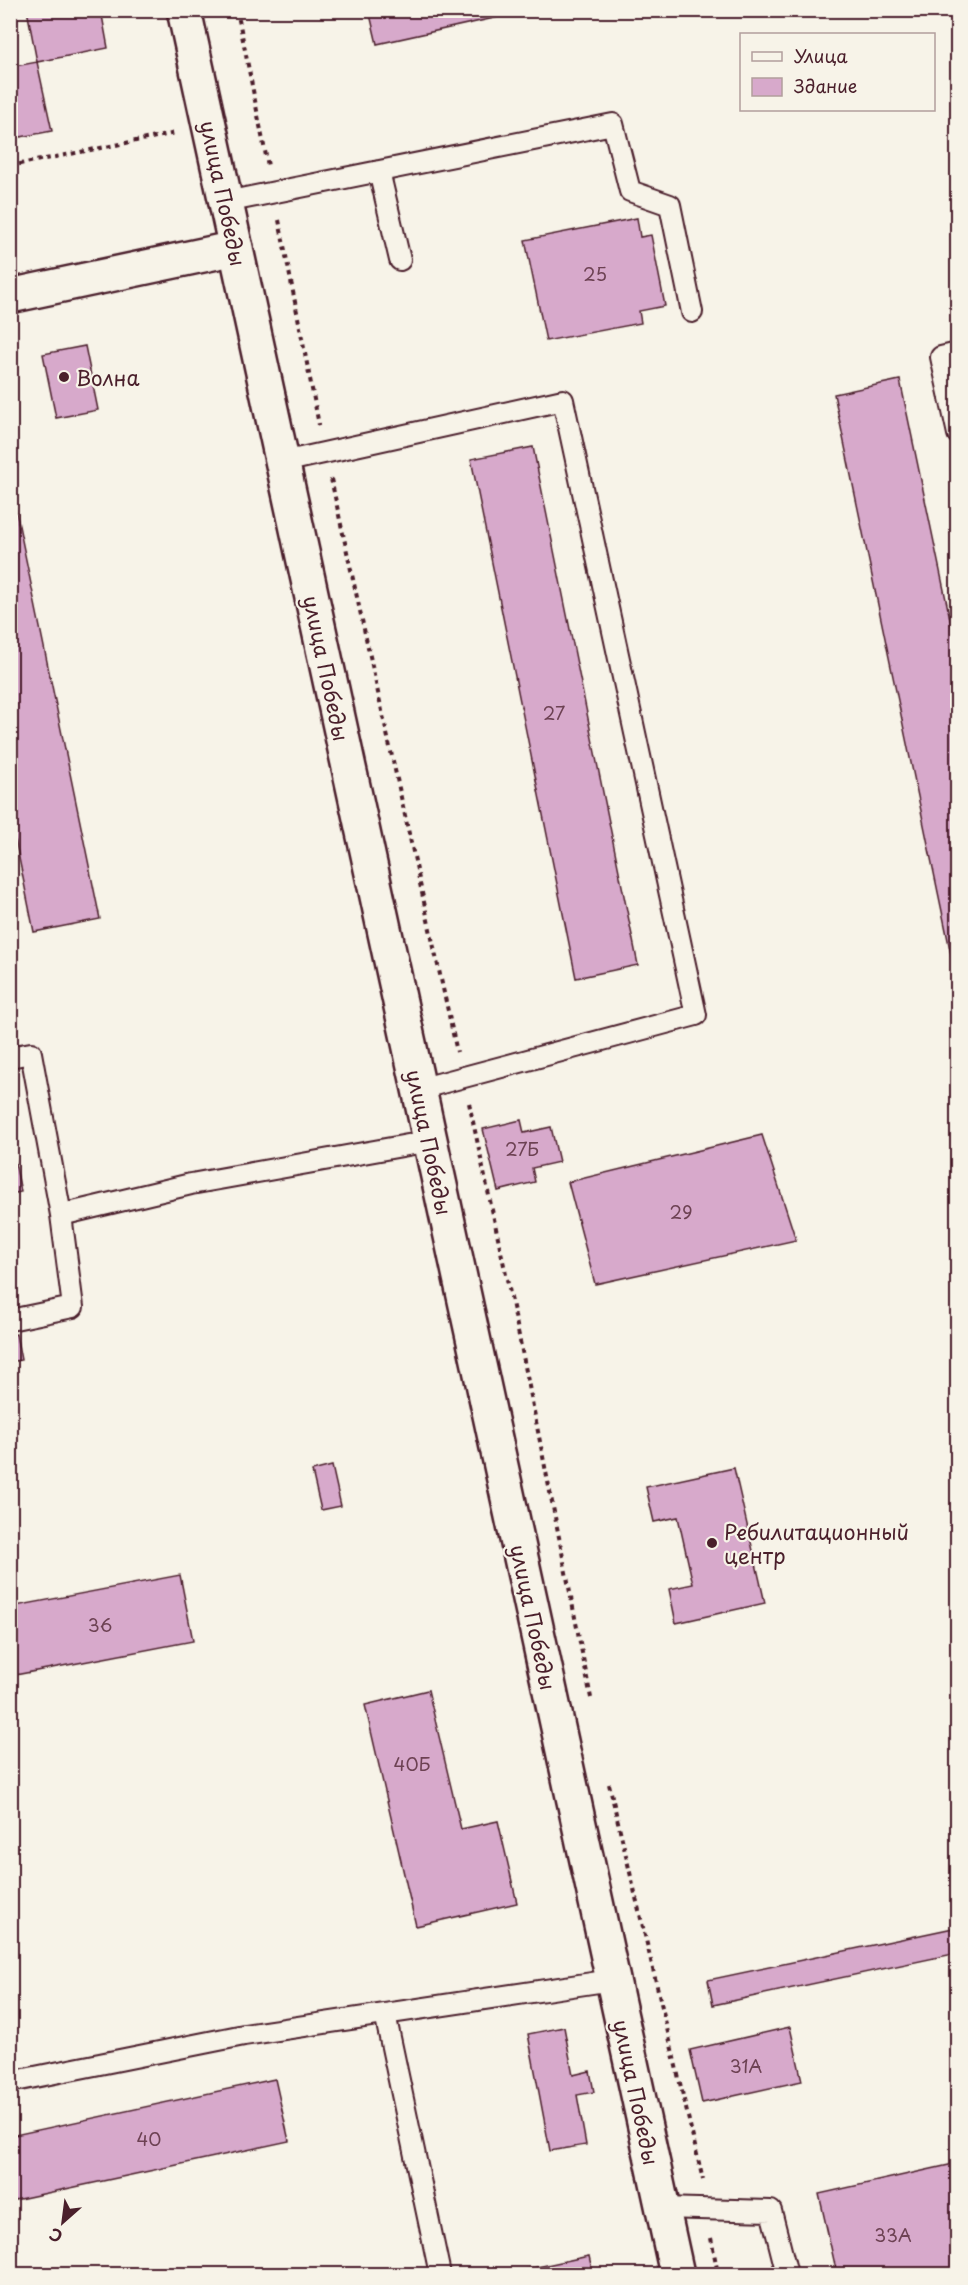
<svg xmlns="http://www.w3.org/2000/svg" width="968" height="2285" font-family="'Playpen Sans',sans-serif">
<style>
.building{fill:#d7a9cb;stroke:#4a1f2b;stroke-width:1.5}
.lines{fill:none;stroke-linecap:round;stroke-linejoin:round}
.service-casing{stroke:#4a1f2b;stroke-width:24}
.minor-casing{stroke:#4a1f2b;stroke-width:38}
.tertiary-casing{stroke:#4a1f2b;stroke-width:38}
.path{stroke:#4a1f2b;stroke-width:4;stroke-dasharray:4.5 4.5;stroke-linecap:butt}
.service{stroke:#f7f3e8;stroke-width:20}
.minor{stroke:#f7f3e8;stroke-width:33}
.tertiary{stroke:#f7f3e8;stroke-width:33}
.poi-dot{fill:#4a1f2b;stroke:#f7f3e8;stroke-width:2}
.labels{text-anchor:middle;dominant-baseline:central;stroke-width:4.5;stroke-linejoin:round;paint-order:stroke}
.number-label{font-size:18px;fill:#6d4253}
.street-label{font-size:21px;fill:#4a1f2b;stroke:#f7f3e8}
.poi-label{font-size:21px;fill:#4a1f2b;stroke:#f7f3e8;text-anchor:start}
</style>
<rect width="100%" height="100%" fill="#f7f3e8"/>
<filter id="ink" filterUnits="userSpaceOnUse"><feTurbulence type="fractalNoise" baseFrequency=".0167" numOctaves="2"/><feDisplacementMap in="SourceGraphic" scale="12" xChannelSelector="R" yChannelSelector="G"/><feConvolveMatrix kernelMatrix="1 2 1 2 8 2 1 2 1" color-interpolation-filters="sRGB"/></filter>
<g filter="url(#ink)">
<path class="building" d="M27 10H101L108 48 37 62Z
M369 10H530L377 44Z
M37 62 52 131 10 139V67Z
M637 218 640 237 651 235 665 306 639 311 641 323 546 341 525 240Z
M85 346 98 410 56 418 43 354Z
M900 380 958 657V988L834 394Z
M533 447 638 965 576 978 471 459Z
M10 482 100 919 34 932 10 814Z
M521 1120 524 1133 551 1127 559 1162 532 1168 535 1182 498 1191 483 1129Z
M762 1135 796 1240 595 1284 568 1182Z
M10 1137 21 1192 10 1194Z
M16 1334 21 1360 10 1362V1335Z
M332 1466 341 1506 321 1510 312 1471Z
M734 1468 765 1603 676 1623 669 1589 693 1584 678 1517 654 1522 646 1487Z
M180 1575 193 1641 10 1676V1607Z
M428 1690 461 1829 498 1821 517 1903 416 1926 365 1705Z
M958 1927V1953L713 2005 708 1980Z
M564 2027 573 2075 590 2071 594 2092 577 2095 586 2145 550 2151 528 2034Z
M790 2027 802 2081 702 2103 690 2050Z
M275 2079 289 2141 10 2201V2136Z
M958 2163V2274H837L819 2194Z
M589 2256 593 2274H524L523 2270Z"/>
<g class="lines">
<g class="service-casing">
<path id="service" d="M379 171 400 260
M226 202 613 124 630 191 670 205 692 312
M958 353 941 357 958 434
M283 462 563 400 696 1015 419 1089
M10 1057 31 1053 61 1215 73 1307 10 1320
M61 1215 191 1184 430 1141
M385 2014 440 2274
M10 2082 244 2035 612 1980
M662 2208 771 2211 787 2274"/>
</g>
<g class="minor-casing">
<path id="minor" d="M10 296 236 248"/>
</g>
<g class="tertiary-casing">
<path id="tertiary" d="M184 10 677 2274"/>
</g>
<path class="path" d="M237 10 268 166
M10 166 176 133
M279 220 319 425
M331 479 457 1052
M469 1103 516 1321 591 1698
M609 1784 703 2180
M711 2238 718 2274"/>
<use href="#service" class="service"/>
<use href="#minor" class="minor"/>
<use href="#tertiary" class="tertiary"/>
</g>
</g>
<g class="poi-dot">
<circle cx="64" cy="377" r="6"/>
<circle cx="712" cy="1543" r="6"/>
</g>
<g class="labels">
<g class="number-label">
<text x="595" y="273">25</text>
<text x="554" y="712">27</text>
<text x="522" y="1148">27Б</text>
<text x="681" y="1211">29</text>
<text x="100" y="1624">36</text>
<text x="412" y="1763">40Б</text>
<text x="746" y="2065">31А</text>
<text x="149" y="2138">40</text>
<text x="893" y="2234">33А</text>
</g>
<g class="street-label">
<text transform="translate(224 193) rotate(78)">улица Победы</text>
<text transform="translate(327 668) rotate(78)">улица Победы</text>
<text transform="translate(430 1142) rotate(78)">улица Победы</text>
<text transform="translate(534 1617) rotate(78)">улица Победы</text>
<text transform="translate(637 2092) rotate(78)">улица Победы</text>
</g>
<g class="poi-label">
<text x="76" y="377">Волна</text>
<text x="724" y="1531">Ребилитационный<tspan x="724" dy="24">центр</tspan></text>
</g>
</g>
<rect width="968" height="2285" fill="none" stroke="#f7f3e8" stroke-width="36"/>
<rect x="18" y="18" width="932" height="2249" fill="none" stroke="#4a1f2b" stroke-width="2" filter="url(#ink)"/>
<rect x="740" y="33" width="195" height="78" fill="#f7f3e8" stroke="#b29e9c" stroke-width="1.5"/>
<rect x="752" y="52" width="30" height="9" fill="#f7f3e8" stroke="#b29e9c" stroke-width="1.5"/>
<text x="794" y="63" font-size="18" fill="#4a1f2b">Улица</text>
<rect x="752" y="78" width="30" height="18" fill="#d7a9cb" stroke="#b29e9c" stroke-width="1.5"/>
<text x="794" y="93" font-size="18" fill="#4a1f2b">Здание</text>
<g transform="translate(63 2222) rotate(208)" stroke="#f7f3e8" stroke-width="4.5" paint-order="stroke">
<path d="M0-4.5L10 22L0 15L-10 22Z" fill="#4a1f2b"/>
<text y="-9" font-size="16" font-weight="bold" text-anchor="middle" fill="#4a1f2b">С</text>
</g>
</svg>
